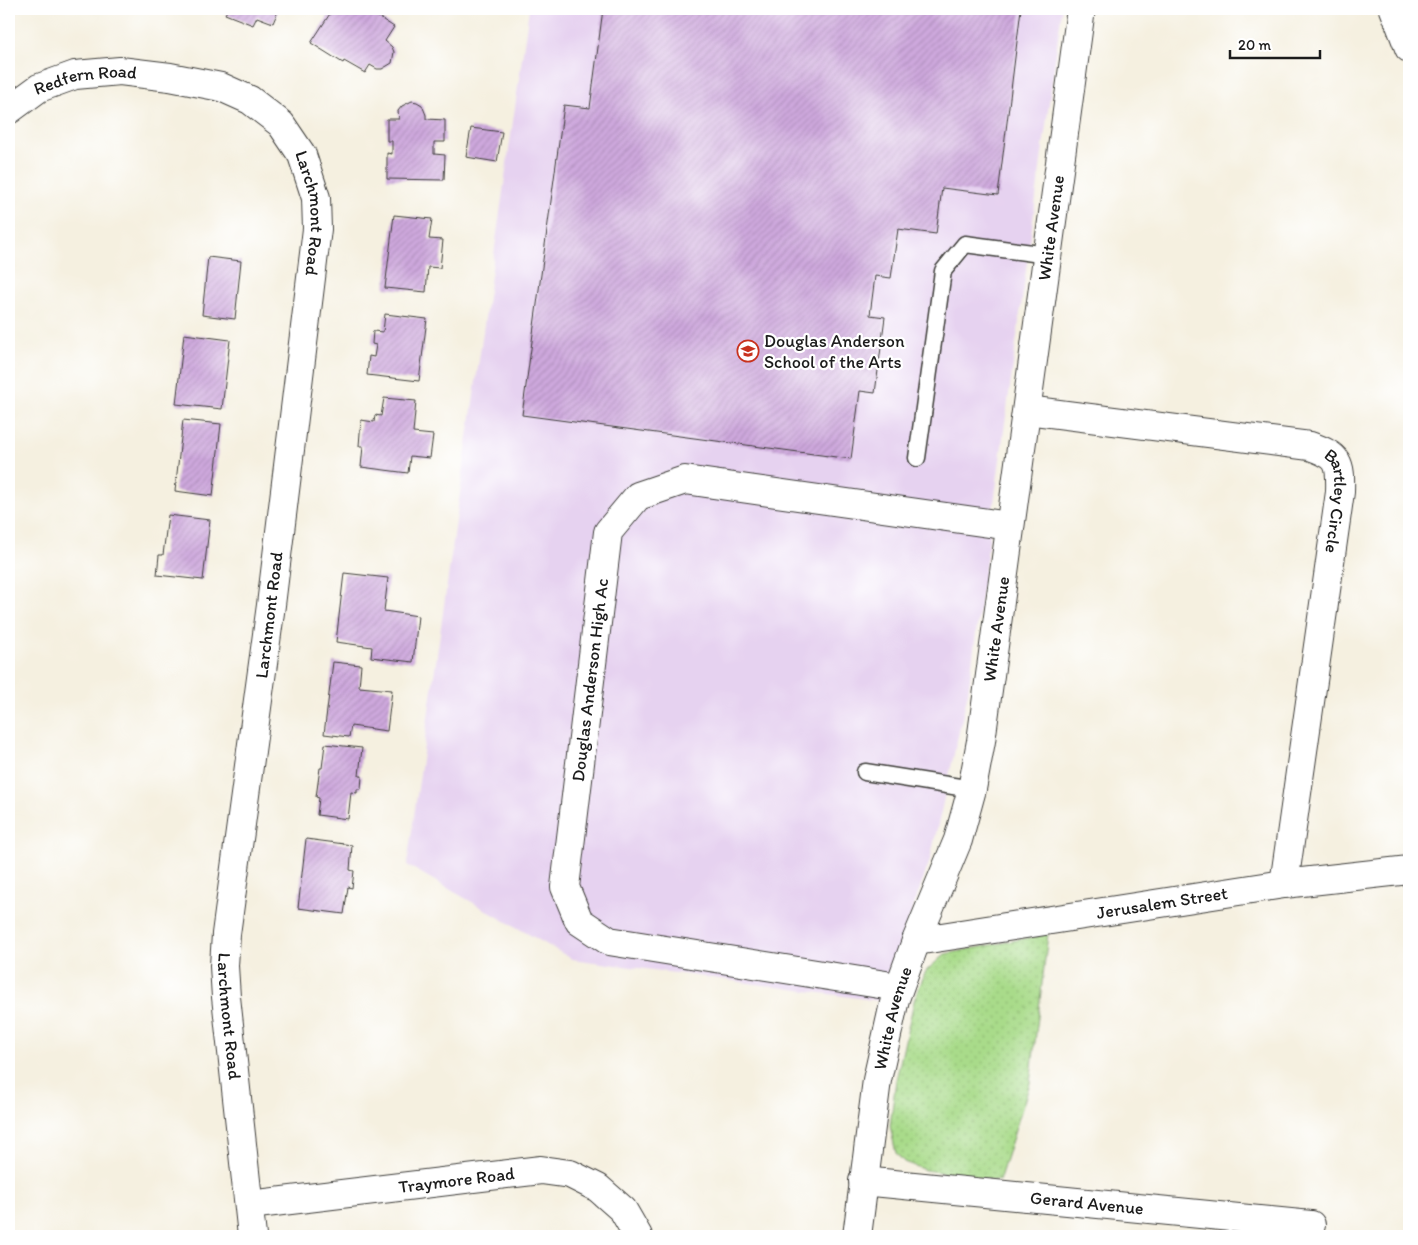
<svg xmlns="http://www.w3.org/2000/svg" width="1418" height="1245" font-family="Itim,sans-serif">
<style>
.built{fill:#e6d2f0}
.park{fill:url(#park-dots);stroke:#627c53}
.building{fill:url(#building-hatch)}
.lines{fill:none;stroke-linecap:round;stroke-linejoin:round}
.lane-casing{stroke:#3d3c39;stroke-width:19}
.street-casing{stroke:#3d3c39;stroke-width:30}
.highway-casing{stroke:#3d3c39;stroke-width:30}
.lane{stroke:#fff;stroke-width:16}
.street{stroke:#fff;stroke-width:28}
.highway{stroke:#fff;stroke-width:28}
.labels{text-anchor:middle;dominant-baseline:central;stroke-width:4.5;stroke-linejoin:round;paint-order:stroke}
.street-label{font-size:18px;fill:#1c1c1c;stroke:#fff}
.poi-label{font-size:18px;fill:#1c1c1c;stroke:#fff;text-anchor:start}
</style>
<defs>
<pattern id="park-dots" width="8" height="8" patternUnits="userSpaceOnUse" patternTransform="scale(1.25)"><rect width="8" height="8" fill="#a9db8a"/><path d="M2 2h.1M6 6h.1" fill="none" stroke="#91bb76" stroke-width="1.8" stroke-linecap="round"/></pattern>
<pattern id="building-hatch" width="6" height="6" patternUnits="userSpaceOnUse" patternTransform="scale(1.25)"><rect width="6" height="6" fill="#cea8dd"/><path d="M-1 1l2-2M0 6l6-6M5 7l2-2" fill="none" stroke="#b090bd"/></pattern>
</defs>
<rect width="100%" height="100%" fill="#fff"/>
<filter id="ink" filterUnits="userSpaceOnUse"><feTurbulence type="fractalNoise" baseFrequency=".02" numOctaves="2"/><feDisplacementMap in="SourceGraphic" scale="10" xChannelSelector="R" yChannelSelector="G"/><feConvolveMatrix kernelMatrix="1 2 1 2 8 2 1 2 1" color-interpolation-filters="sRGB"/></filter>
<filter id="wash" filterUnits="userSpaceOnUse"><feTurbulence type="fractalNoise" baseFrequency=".0096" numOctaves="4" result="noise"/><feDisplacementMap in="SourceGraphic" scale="20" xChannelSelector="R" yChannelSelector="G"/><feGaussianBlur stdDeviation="1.12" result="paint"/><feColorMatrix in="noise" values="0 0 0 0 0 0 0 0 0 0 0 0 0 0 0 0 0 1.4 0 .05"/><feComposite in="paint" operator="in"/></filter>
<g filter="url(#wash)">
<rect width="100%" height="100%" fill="#f5f0e0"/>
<path class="built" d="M529 9H1062L968 692 930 860 880 1001 572 959 407 865Z"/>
<path class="park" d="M1048 934 1030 1083 999 1181 925 1170 904 1162 896 1153 890 1126 896 1080 915 997 926 971 945 954Z"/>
<g id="blocks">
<path class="building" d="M228 9H279L273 23 257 17 253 25 225 14Z
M333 9H366L394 27 385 41 392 47 394 52 392 63 382 69H377L370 65 365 73 344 61 343 63 311 43Z
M603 9H1021L998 195 942 188 936 234 898 229 891 278 875 276 870 315 885 317 875 393 860 391 851 459 522 415 564 105 590 108Z
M412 101 417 102 422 105 426 115V119L445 120V142H434V154L445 155 444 180 387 179V153L392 154V141H387V119H399L398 111 402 106Z
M471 128 502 132 497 162 466 157Z
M394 215 432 219 429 239 443 240 440 268 428 267 426 292 385 288Z
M208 257 241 261 235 319 202 315Z
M385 314 427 319 419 381 367 375 369 356 374 357 376 345 372 344 373 331 383 332Z
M184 334 230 340 222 409 176 404Z
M384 398 416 401 413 433 433 435 430 458 410 456 408 473 361 467 363 446H359L361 420 374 422 375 415 381 416Z
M183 420 221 424 213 496 175 491Z
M168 515 210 520 203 580 157 575 159 555H163Z
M344 573 388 578 384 611 418 616 413 662 371 657 372 647 336 642Z
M333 662 361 665 359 687 392 690 387 731 351 726 349 737 324 734Z
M325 744 362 748 359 776H362L361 789H357V793L351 792 348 819 317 815 319 798 316 797 320 768H322Z
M306 839 352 845 350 870 354 871 352 888 348 887 344 914 298 908Z"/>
</g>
</g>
<g filter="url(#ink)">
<use href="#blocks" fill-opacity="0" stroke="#3d3c39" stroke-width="1"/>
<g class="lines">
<g class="lane-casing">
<path id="lane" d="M917 458 943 271 965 244 1048 255
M865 772 972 789"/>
</g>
<g class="street-casing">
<g id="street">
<path id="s1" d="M9 110 39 88 75 75 120 71 170 77 221 87 250 100 281 124 302 155 316 198 317 229 271 605 226 934 224 966 226 997 252 1236"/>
<path id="s2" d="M1027 410 1310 446C1339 456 1341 462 1340 492L1284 884"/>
<path id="s3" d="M916 941 1284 884 1409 870"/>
<path id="s4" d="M898 987 609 941 579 921 565 887 608 532 638 496 685 480 1010 526"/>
<path id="s5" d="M863 1181 1311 1225"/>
<path id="s6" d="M249 1205 541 1170 570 1174 598 1188 623 1210 638 1236"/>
<path id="s7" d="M857 1236 877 1080 895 999 916 941 958 840 972 789 981 741 1081 9"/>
</g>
</g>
<g class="highway-casing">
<path id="highway" d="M1394 9 1409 48"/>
</g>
<use href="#lane" class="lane"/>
<use href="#street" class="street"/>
<use href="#highway" class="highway"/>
</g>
</g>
<defs>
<g id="school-ring" transform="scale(1.125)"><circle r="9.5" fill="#fff" stroke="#c8321e" stroke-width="1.5"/><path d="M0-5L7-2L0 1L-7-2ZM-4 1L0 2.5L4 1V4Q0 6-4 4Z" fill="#c8321e"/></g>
</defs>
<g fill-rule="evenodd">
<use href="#school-ring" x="748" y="351"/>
</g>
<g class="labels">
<g class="street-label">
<text stroke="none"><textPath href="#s1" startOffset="85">Redfern Road</textPath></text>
<text stroke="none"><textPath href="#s1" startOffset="391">Larchmont Road</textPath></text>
<text stroke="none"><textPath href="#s7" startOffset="1031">White Avenue</textPath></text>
<text stroke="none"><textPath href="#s2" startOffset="356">Bartley Circle</textPath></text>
<text transform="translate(269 615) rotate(-83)">Larchmont Road</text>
<text stroke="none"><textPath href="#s7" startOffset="626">White Avenue</textPath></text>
<text stroke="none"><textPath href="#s4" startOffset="574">Douglas Anderson High Ac</textPath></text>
<text stroke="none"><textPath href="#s3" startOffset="249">Jerusalem Street</textPath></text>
<text stroke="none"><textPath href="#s1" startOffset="1201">Larchmont Road</textPath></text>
<text stroke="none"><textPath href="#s7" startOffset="221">White Avenue</textPath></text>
<text stroke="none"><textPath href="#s6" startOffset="209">Traymore Road</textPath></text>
<text stroke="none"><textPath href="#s5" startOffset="225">Gerard Avenue</textPath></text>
</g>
<g class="poi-label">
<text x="764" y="341">Douglas Anderson<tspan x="764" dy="21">School of the Arts</tspan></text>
</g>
</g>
<rect width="1418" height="1245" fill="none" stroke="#fff" stroke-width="30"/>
<path d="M1230 50v8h90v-8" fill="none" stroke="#1c1c1c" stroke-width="2.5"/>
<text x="1238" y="50" font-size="15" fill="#1c1c1c" stroke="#ffffff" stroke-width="4" paint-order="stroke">20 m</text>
</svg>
